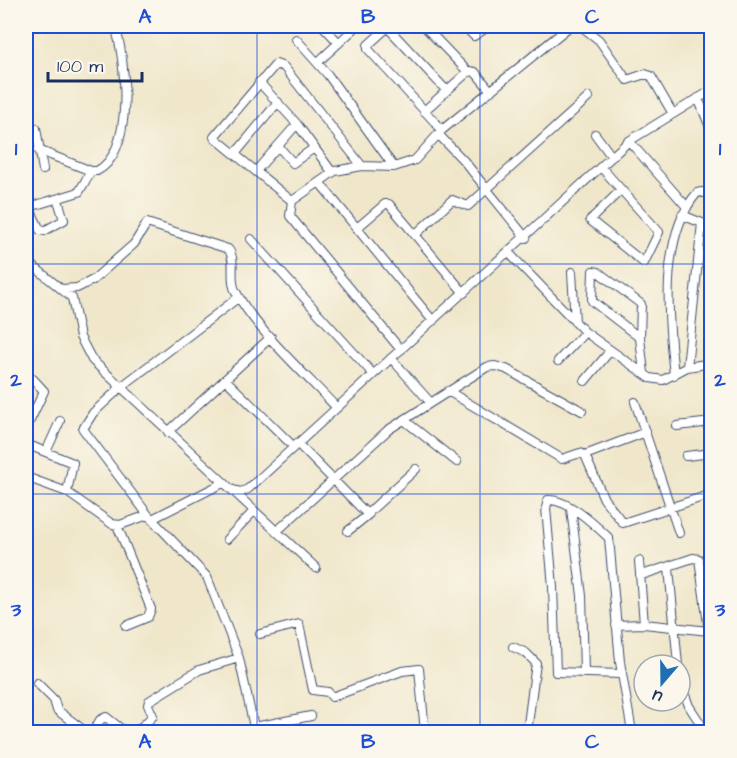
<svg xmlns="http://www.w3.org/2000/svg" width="737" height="758" font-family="'Architects Daughter',sans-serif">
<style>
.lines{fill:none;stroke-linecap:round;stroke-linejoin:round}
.minor-casing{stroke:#3b4b6e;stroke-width:10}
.minor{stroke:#fff;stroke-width:8}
.grid{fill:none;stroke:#1d4ed8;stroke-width:1.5;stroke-opacity:0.55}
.neatline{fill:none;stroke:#1d4ed8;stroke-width:2}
.grid-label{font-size:20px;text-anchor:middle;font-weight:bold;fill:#1d4ed8}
</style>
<rect width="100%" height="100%" fill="#fbf7ec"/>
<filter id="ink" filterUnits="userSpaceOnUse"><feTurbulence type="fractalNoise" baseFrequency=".0167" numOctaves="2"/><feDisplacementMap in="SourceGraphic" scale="12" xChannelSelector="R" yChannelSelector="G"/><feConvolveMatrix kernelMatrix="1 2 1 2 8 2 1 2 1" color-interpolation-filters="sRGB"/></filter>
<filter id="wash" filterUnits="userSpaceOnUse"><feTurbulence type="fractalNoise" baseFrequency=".008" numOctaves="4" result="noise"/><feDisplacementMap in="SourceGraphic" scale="24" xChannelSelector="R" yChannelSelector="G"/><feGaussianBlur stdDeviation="1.35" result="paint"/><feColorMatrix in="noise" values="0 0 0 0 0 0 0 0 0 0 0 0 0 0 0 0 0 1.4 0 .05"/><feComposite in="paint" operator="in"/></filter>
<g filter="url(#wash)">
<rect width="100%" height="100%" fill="#f0e7cb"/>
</g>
<g filter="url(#ink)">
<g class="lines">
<g class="minor-casing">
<path id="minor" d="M323 26 339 43
M389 26 368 45V49L442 130
M424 26 467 71
M464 26 474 36 489 26
M581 26 599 40 627 80 645 74 651 76 673 114
M390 30 445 89
M296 39 328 75 394 167
M318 62 357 26
M259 82 297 124 332 172
M698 98 712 132
M424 111 469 71 475 72 491 91
M26 125 36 128 43 170
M438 134 464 161 526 238
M595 134 612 157
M629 141 687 207
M278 146 293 163 314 148
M38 150 91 171
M235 154 278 102
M601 167 659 232 644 263 590 220 621 190
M256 171 297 124
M319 182 433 321
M292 201 335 171 362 166 394 167 415 160 442 130 570 26
M292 201 214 137 276 64 284 67 362 166
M292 201 290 216 401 350
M29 207 40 230 44 231 64 220 58 200
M26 208 79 192 91 171H97C135 151 126 60 115 26
M682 215 712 227
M357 228 385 204H389L464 293
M415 235 452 200 468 206 589 97
M251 239 373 374
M509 253 585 332 650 378 663 380 687 367 712 363
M26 260 72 298 80 337 92 360 316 568
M572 272 575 322
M62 289 77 288 93 280 134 244 147 223 228 249C237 259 229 278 235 290 253 327 307 376 336 407
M239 297 121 387 93 413 83 429 148 515 207 577 239 658 255 732
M640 338 592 301 593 271 598 272 641 304 640 338 644 373
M391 358 430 402
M558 361 585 332
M687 367 702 223
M674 375C668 321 659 237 697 193L702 192 712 196
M225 379 294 447
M26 380 33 379 44 391 26 429
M585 381 610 351
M448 391 562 459 580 453 585 455 646 432
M635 402 679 533
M404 420 457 462
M677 426 712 422
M168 432 271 337
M297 443 367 514 416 469
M26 444 73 463 67 492
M46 452 60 421
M585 455 604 499 623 523 712 494
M686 456 712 453
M26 477 67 492 112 524 120 525 148 515
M230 489 241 492 248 489 629 141 712 90
M571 509 582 596 584 672
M152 519 223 483
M117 525 151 609 148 617 126 626
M348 531 369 514
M276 532 388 430 487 367 495 366 506 369 582 411
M227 539 254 511
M639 561 644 624
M669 568 678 665
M616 625 644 624 709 631 699 559 693 558 642 575
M260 634 299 624 313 690 328 692 332 697 402 671 419 669 425 732
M513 647 526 653 536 663 527 732
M621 674 556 672 553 587 546 508 548 500C568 499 595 525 609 538L620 662 632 732
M680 681 689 706 706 732
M37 683 54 700 57 710 86 732
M254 727 311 716
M93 732 100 720 106 717 125 732
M136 732 153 716 148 705 149 701 199 670 239 658"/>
</g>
<use href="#minor" class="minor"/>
</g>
</g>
<path class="grid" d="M257 26V732M480 26V732M26 264H712M26 494H712"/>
<rect width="737" height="758" fill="none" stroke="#fbf7ec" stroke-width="66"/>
<g transform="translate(662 683) rotate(200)"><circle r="28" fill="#fbf7ec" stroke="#a1a7b3" stroke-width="1.5"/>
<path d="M0-4.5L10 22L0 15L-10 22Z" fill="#1f6fb2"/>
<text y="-9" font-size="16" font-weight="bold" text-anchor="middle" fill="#1b2f5e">U</text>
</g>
<path d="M48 72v9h94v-9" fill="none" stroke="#1b2f5e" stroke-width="3"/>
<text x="57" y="72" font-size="18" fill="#1b2f5e" stroke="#fbf7ec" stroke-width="4.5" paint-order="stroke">100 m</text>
<rect x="33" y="33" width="671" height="692" class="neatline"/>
<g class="grid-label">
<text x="145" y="23">A</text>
<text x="368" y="23">B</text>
<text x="592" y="23">C</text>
<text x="16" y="155">1</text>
<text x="720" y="155">1</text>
<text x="16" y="386">2</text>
<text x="720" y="386">2</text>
<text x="16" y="616">3</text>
<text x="720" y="616">3</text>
<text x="145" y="748">A</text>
<text x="368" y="748">B</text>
<text x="592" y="748">C</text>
</g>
</svg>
